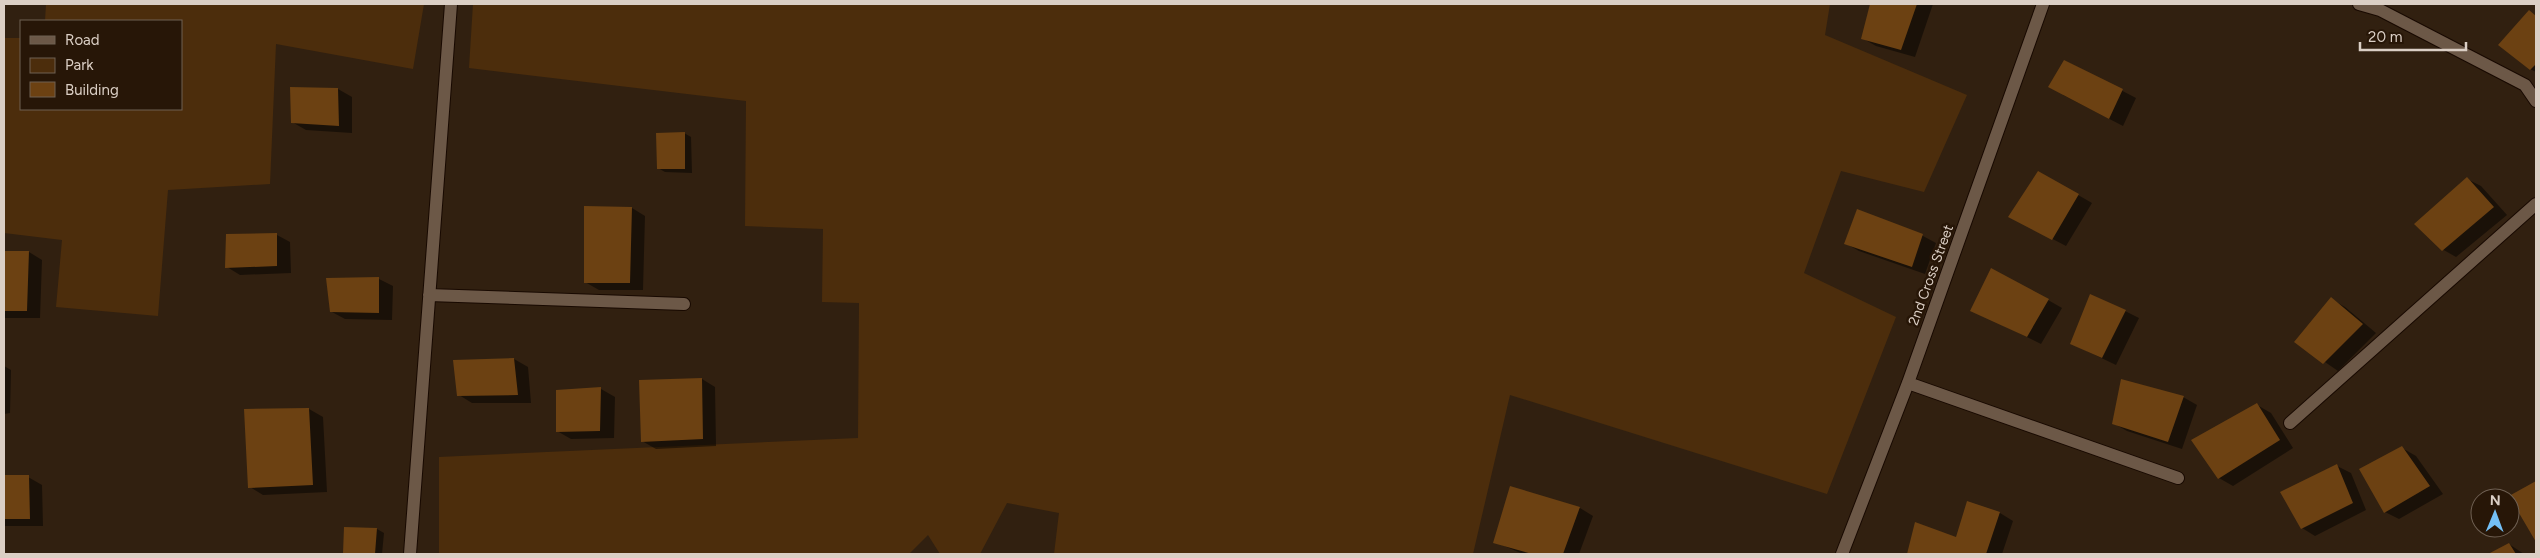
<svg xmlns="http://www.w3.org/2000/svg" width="2540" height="558" font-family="Figtree,sans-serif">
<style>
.green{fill:#4c2d0c}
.shadow{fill:#0007}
.building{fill:#6c4112}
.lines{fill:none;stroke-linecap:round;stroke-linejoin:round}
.minor-casing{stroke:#180900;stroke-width:14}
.minor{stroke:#6c5847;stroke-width:12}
.labels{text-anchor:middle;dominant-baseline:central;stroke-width:5;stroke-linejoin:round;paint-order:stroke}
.street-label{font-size:14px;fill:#dbcfc5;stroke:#271607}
</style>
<rect width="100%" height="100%" fill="#312010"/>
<path class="green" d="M46 4H424L413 69 276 44 270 184 168 190 158 316 56 307 62 240 4 233V38H21V109H181V21H45Z
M473 4H1830L1825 35 1967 95 1924 192 1841 171 1804 273 1896 317 1827 494 1510 395 1473 554H1054L1059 513 1007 503 980 554H940L928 535 909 554H439V457L858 438 859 303 822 302 823 229 745 226 746 101 469 68Z"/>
<path class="shadow" d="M1871 4H1933L1915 57 1876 46 1862 38Z
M2529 12 2536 16V72L2530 69Z
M2065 61 2136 98 2123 126 2063 95Z
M291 89H338L352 97V133L306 130 292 122Z
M684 133 691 137 692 173 665 172 658 168Z
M2038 172 2092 203 2066 246 2024 224Z
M2467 179 2481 186 2507 215 2456 257 2442 249Z
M632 208 645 216 643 290H599L585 282Z
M1857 210 1923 236 1936 243 1925 274 1859 251 1845 243Z
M277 235 290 242 291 273 240 275 227 267Z
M4 252H29L42 260 40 318H4Z
M328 279H379L393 286 392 320 345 319 332 312Z
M2331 299 2345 307 2376 333 2338 371 2296 342Z
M2048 300 2062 308 2041 344 1972 310Z
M2125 311 2139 318 2116 365 2072 344Z
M514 359 528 367 531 403H472L459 395Z
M4 366 11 370 10 413 4 414Z
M702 379 715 387 716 446 656 449 642 441Z
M601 389 615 397 614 438 571 439 557 431Z
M2183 397 2197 405 2182 449 2127 431 2113 423Z
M2257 405 2271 413 2293 448 2233 486 2219 478Z
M309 409 323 417 327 492 263 495 250 487 245 410Z
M2402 448 2416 456 2443 494 2399 519 2385 512Z
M2337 466 2351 473 2366 510 2315 536 2302 528Z
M4 476 28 477 42 485 43 526H4Z
M2536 483V540L2511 497Z
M1511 487 1580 508 1593 516 1579 554H1523L1495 542Z
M1968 503 2000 513 2013 521 2002 554H1908L1916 524 1957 538Z
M345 529H377L384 533 382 554H344Z
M2509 544 2524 554H2490Z"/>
<path class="building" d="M1870 4H1917L1901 50 1861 39Z
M2529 10 2536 16V64L2530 70 2498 45Z
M2064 60 2123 89 2109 119 2048 87Z
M290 87 338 88 339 126 291 123Z
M685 132V169H657L656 133Z
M2038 171 2079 194 2052 240 2008 217Z
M2467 177 2494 207 2442 251 2414 224Z
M584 206 632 207 630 283H584Z
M1857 209 1923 234 1912 267 1844 244Z
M277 233V266L225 268 226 234Z
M4 251H29L27 311H4Z
M1991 268 2049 299 2027 337 1970 311Z
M379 277V313L330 312 326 278Z
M2090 294 2126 310 2102 358 2070 344Z
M2331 297 2363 324 2323 364 2294 342Z
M514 358 518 395 457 396 453 360Z
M702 378 703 439 641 442 639 380Z
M2121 379 2184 396 2168 442 2112 424Z
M601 387 600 431 556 432V390Z
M2257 403 2280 440 2218 479 2191 440Z
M309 408 313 485 248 488 244 409Z
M2402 446 2430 486 2384 513 2359 469Z
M2337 464 2353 503 2301 529 2280 492Z
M4 475H29L30 519H4Z
M2536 481V542L2509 496Z
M1510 486 1580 507 1563 554H1532L1493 543Z
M1967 501 2000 512 1986 554H1907L1915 522 1956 537Z
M344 527 377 528 375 554H343Z
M2509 543 2516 554H2488Z"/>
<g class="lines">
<g class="minor-casing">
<path id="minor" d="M2359 4 2380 10 2525 85 2536 101
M429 295 684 304
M1908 383 2178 478
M2290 423 2536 204
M410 554 451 4
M1842 554 1908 383 2043 4"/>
</g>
<use href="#minor" class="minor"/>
</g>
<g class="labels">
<g class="street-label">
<text transform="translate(1931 275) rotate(-70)">2nd Cross Street</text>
</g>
</g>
<rect width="2540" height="558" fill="none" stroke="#dbcfc5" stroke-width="10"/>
<rect x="20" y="20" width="162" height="90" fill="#271607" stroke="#6f6053"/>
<rect x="30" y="36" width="25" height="8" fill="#6c5847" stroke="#6f6053"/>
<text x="65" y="45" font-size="15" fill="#dbcfc5">Road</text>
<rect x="30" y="58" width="25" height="15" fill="#4c2d0c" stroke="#6f6053"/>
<text x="65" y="70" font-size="15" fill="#dbcfc5">Park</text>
<rect x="30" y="82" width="25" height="15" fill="#6c4112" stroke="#6f6053"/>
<text x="65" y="95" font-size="15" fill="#dbcfc5">Building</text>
<g transform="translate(2495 513) rotate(1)"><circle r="24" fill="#271607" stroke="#6f6053"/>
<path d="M0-4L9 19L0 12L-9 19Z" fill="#74c0f6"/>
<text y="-8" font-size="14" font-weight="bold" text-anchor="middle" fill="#dbcfc5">N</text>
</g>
<path d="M2360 42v8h106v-8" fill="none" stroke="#dbcfc5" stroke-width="2.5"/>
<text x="2368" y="42" font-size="15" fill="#dbcfc5" stroke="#271607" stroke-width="4" paint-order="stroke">20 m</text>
</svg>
